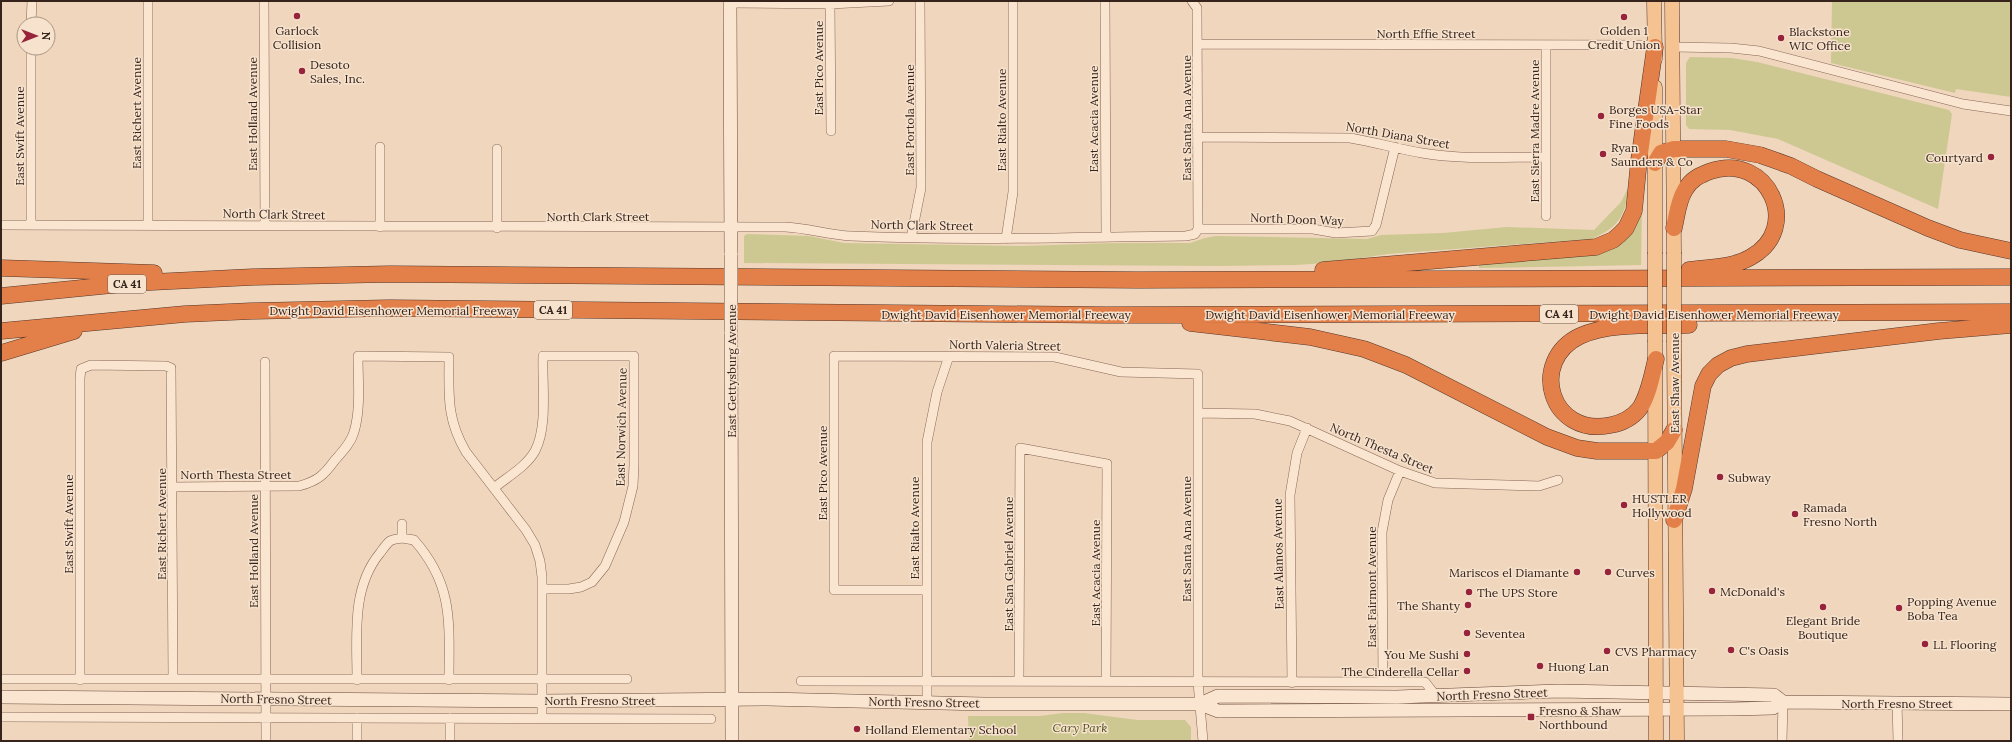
<svg xmlns="http://www.w3.org/2000/svg" width="2012" height="742" font-family="Lora,serif">
<style>
.green{fill:#cdc891}
.lines{fill:none;stroke-linecap:round;stroke-linejoin:round}
.street-casing{stroke:#876656;stroke-width:10}
.secondary-casing{stroke:#694739;stroke-width:14}
.primary-casing{stroke:#55362a;stroke-width:15}
.highway-casing{stroke:#55362a;stroke-width:17}
.street{stroke:#fae5d0;stroke-width:9}
.secondary{stroke:#fae5d0;stroke-width:13}
.primary{stroke:#f5c292;stroke-width:14}
.highway{stroke:#e38049;stroke-width:16}
.secondary-bridge-casing{stroke:#694739;stroke-width:14;stroke-linecap:butt}
.primary-bridge-casing{stroke:#55362a;stroke-width:15;stroke-linecap:butt}
.secondary-bridge{stroke:#fae5d0;stroke-width:13}
.primary-bridge{stroke:#f5c292;stroke-width:14}
.poi-dot{fill:#98243c;stroke:#f6e2cd;stroke-width:1.5}
.labels{text-anchor:middle;dominant-baseline:central;stroke-width:3;stroke-linejoin:round;paint-order:stroke}
.shield{fill:#f6e2cd;stroke:#705c50;stroke-width:1}
.shield-label{font-size:11px;font-weight:bold;fill:#36231b}
.poi-label{font-size:12px;fill:#36231b;stroke:#f6e2cd;text-anchor:start}
.street-label{font-size:12px;fill:#36231b;stroke:#f6e2cd}
.park-label{font-size:12px;font-style:italic;fill:#515321;stroke:#f6e2cd}
</style>
<rect width="100%" height="100%" fill="#efd6bd"/>
<path class="green" d="M1832 1H2011V97L1956 89 1955 93 1831 63Z
M1690 57 1732 58 1757 62 1949 110 1952 114 1938 209 1778 139 1730 130 1689 129 1686 125V63Z
M1628 188C1626 216 1618 228 1591 239L1388 254 1328 263 1295 265 1219 266 744 263V236L747 234 809 236 844 243 1021 246 1115 243H1190L1205 238 1216 236 1367 239 1381 235 1443 233 1507 227 1594 230 1621 202Z
M1642 207 1641 265 1479 268V263L1631 233 1638 221Z
M1063 713H1084L1137 720H1185L1191 727V741H969L968 716H1040Z"/>
<g class="lines">
<g class="street-casing">
<path id="street" d="M264 1 265 226
M1105 1 1106 237
M730 3 830 4 889 1
M830 4 831 131
M31 24 32 1
M1197 44 1655 45
M1546 45V216
M1673 47 1731 48 1759 51 1963 104 2011 111
M1198 137 1350 138C1374 142 1398 149 1422 153 1463 160 1505 157 1546 157
M497 149V228
M1 225 785 227C808 228 829 235 851 236 963 241 1074 237 1186 236L1195 234 1198 229 1197 8 1192 1
M31 225V48
M148 225V1
M380 227V147
M1198 229H1313L1336 233 1372 231 1376 225 1395 147
M911 238 921 188 920 1
M1006 239 1013 192V1
M265 362 266 741
M1198 413 1255 414 1290 421 1400 471 1435 483 1539 486 1558 480
M173 487 299 486C318 481 324 475 335 460 342 452 351 443 354 432 361 409 358 381 358 356L449 357C449 394 446 418 466 452L526 530 535 545 540 561 542 577V718
M494 488C507 477 526 467 535 451 548 427 542 384 543 356H634V465L633 486 624 522 605 566 592 582 581 587 569 589H542
M402 524V538L414 540C454 585 449 623 449 680
M926 590H834V356L1055 357 1121 372 1198 374V682L1203 741
M1 679H627
M80 680V378L81 369 91 365 166 366 171 368 173 679
M357 680C357 637 351 588 380 553 383 549 387 543 390 541 393 539 399 539 402 538
M801 681 1425 682 1436 696
M1019 681 1020 448 1107 464 1106 681
M1383 682 1382 532 1388 500 1400 471
M1292 683 1290 495 1297 453 1307 428
M1897 702 1898 741
M927 703V442L937 392 949 356
M1 717 711 719
M357 718V741
M450 718V741
M1782 741 1783 702"/>
</g>
<g class="secondary-casing">
<path id="secondary" d="M730 1 731 255
M731 332 732 741
M1 697 542 701 767 699 984 704H1200L1218 711 1733 709 1773 708 1783 702 2011 704
M1200 704 1218 696 1397 697 1558 691 1774 695 1783 702"/>
</g>
<g class="primary-casing">
<path id="primary" d="M1654 1 1655 59
M1672 1 1674 252
M1655 87V252
M1655 342 1656 741
M1674 342 1677 741"/>
</g>
<g class="highway-casing">
<path id="highway" d="M1655 163 1661 153 1674 149H1726L1760 155 1791 166 1817 179 1928 228 1960 240 2011 251
M1674 228C1677 215 1678 201 1685 190 1691 179 1700 175 1711 171 1768 152 1803 228 1751 257 1733 268 1709 267 1689 270
M1 268 154 273
M1323 270 1596 247 1613 240 1619 235 1626 228 1634 211 1639 160 1655 47
M1 296 132 283 253 277 390 274 1138 280 2011 277
M1190 323 1310 337 1364 349 1406 365 1547 437 1577 448 1597 451H1656L1667 442 1674 430
M1 331 185 314 252 311 389 308 1106 315 2011 312
M1 353 74 331
M1656 359C1652 375 1649 394 1640 408 1633 417 1622 423 1611 425 1550 438 1528 361 1580 336 1610 322 1656 326 1689 325
M1674 520 1684 489 1703 386 1709 374 1718 365 1731 358 1747 354 1939 331 2011 325"/>
</g>
<use href="#street" class="street"/>
<use href="#secondary" class="secondary"/>
<use href="#primary" class="primary"/>
<use href="#highway" class="highway"/>
<g class="secondary-bridge-casing">
<path id="secondary-bridge" d="M731 255V332"/>
</g>
<g class="primary-bridge-casing">
<path id="primary-bridge" d="M1655 252V342
M1674 252V342"/>
</g>
<use href="#secondary-bridge" class="secondary-bridge"/>
<use href="#primary-bridge" class="primary-bridge"/>
</g>
<g class="poi-dot">
<circle cx="297" cy="16" r="4"/>
<circle cx="1624" cy="17" r="4"/>
<circle cx="1781" cy="38" r="4"/>
<circle cx="302" cy="71" r="4"/>
<circle cx="1601" cy="116" r="4"/>
<circle cx="1603" cy="154" r="4"/>
<circle cx="1991" cy="157" r="4"/>
<circle cx="1720" cy="477" r="4"/>
<circle cx="1624" cy="505" r="4"/>
<circle cx="1795" cy="514" r="4"/>
<circle cx="1577" cy="572" r="4"/>
<circle cx="1608" cy="572" r="4"/>
<circle cx="1712" cy="591" r="4"/>
<circle cx="1469" cy="592" r="4"/>
<circle cx="1468" cy="605" r="4"/>
<circle cx="1823" cy="607" r="4"/>
<circle cx="1899" cy="608" r="4"/>
<circle cx="1467" cy="633" r="4"/>
<circle cx="1925" cy="644" r="4"/>
<circle cx="1731" cy="650" r="4"/>
<circle cx="1607" cy="651" r="4"/>
<circle cx="1467" cy="654" r="4"/>
<circle cx="1540" cy="666" r="4"/>
<circle cx="1467" cy="671" r="4"/>
<rect x="1527" y="713" width="8" height="8" rx="2"/>
<circle cx="857" cy="729" r="4"/>
</g>
<g class="labels">
<g class="shield">
<rect x="108" y="275" width="38" height="18" rx="3"/>
<rect x="534" y="301" width="38" height="18" rx="3"/>
<rect x="1540" y="305" width="38" height="18" rx="3"/>
</g>
<g class="shield-label">
<text x="127" y="284">CA 41</text>
<text x="553" y="310">CA 41</text>
<text x="1559" y="314">CA 41</text>
</g>
<g class="poi-label">
<text x="297" y="30" text-anchor="middle">Garlock<tspan x="297" dy="14">Collision</tspan></text>
<text x="1624" y="30" text-anchor="middle">Golden 1<tspan x="1624" dy="14">Credit Union</tspan></text>
<text x="1789" y="31">Blackstone<tspan x="1789" dy="14">WIC Office</tspan></text>
<text x="310" y="64">Desoto<tspan x="310" dy="14">Sales, Inc.</tspan></text>
<text x="1609" y="109">Borges USA-Star<tspan x="1609" dy="14">Fine Foods</tspan></text>
<text x="1611" y="147">Ryan<tspan x="1611" dy="14">Saunders &amp; Co</tspan></text>
<text x="1983" y="157" text-anchor="end">Courtyard</text>
<text x="1728" y="477">Subway</text>
<text x="1632" y="498">HUSTLER<tspan x="1632" dy="14">Hollywood</tspan></text>
<text x="1803" y="507">Ramada<tspan x="1803" dy="14">Fresno North</tspan></text>
<text x="1569" y="572" text-anchor="end">Mariscos el Diamante</text>
<text x="1616" y="572">Curves</text>
<text x="1720" y="591">McDonald's</text>
<text x="1477" y="592">The UPS Store</text>
<text x="1907" y="601">Popping Avenue<tspan x="1907" dy="14">Boba Tea</tspan></text>
<text x="1460" y="605" text-anchor="end">The Shanty</text>
<text x="1823" y="620" text-anchor="middle">Elegant Bride<tspan x="1823" dy="14">Boutique</tspan></text>
<text x="1475" y="633">Seventea</text>
<text x="1933" y="644">LL Flooring</text>
<text x="1739" y="650">C's Oasis</text>
<text x="1615" y="651">CVS Pharmacy</text>
<text x="1459" y="654" text-anchor="end">You Me Sushi</text>
<text x="1548" y="666">Huong Lan</text>
<text x="1459" y="671" text-anchor="end">The Cinderella Cellar</text>
<text x="1539" y="710">Fresno &amp; Shaw<tspan x="1539" dy="14">Northbound</tspan></text>
<text x="865" y="729">Holland Elementary School</text>
</g>
<g class="street-label">
<text x="1426" y="33">North Effie Street</text>
<text transform="translate(818 68) rotate(-90)">East Pico Avenue</text>
<text transform="translate(136 113) rotate(-90)">East Richert Avenue</text>
<text transform="translate(252 114) rotate(-90)">East Holland Avenue</text>
<text transform="translate(1186 118) rotate(-90)">East Santa Ana Avenue</text>
<text transform="translate(1093 119) rotate(-90)">East Acacia Avenue</text>
<text transform="translate(909 120) rotate(-90)">East Portola Avenue</text>
<text transform="translate(1001 120) rotate(-90)">East Rialto Avenue</text>
<text transform="translate(1534 131) rotate(-90)">East Sierra Madre Avenue</text>
<text transform="translate(1398 135) rotate(10)">North Diana Street</text>
<text transform="translate(19 136) rotate(-90)">East Swift Avenue</text>
<text transform="translate(274 214) rotate(1)">North Clark Street</text>
<text x="598" y="216">North Clark Street</text>
<text transform="translate(1297 219) rotate(2)">North Doon Way</text>
<text transform="translate(922 225) rotate(1)">North Clark Street</text>
<text x="394" y="310">Dwight David Eisenhower Memorial Freeway</text>
<text x="1006" y="314">Dwight David Eisenhower Memorial Freeway</text>
<text x="1330" y="314">Dwight David Eisenhower Memorial Freeway</text>
<text x="1714" y="314">Dwight David Eisenhower Memorial Freeway</text>
<text transform="translate(1005 345) rotate(1)">North Valeria Street</text>
<text transform="translate(731 371) rotate(-90)">East Gettysburg Avenue</text>
<text transform="translate(1674 383) rotate(-90)">East Shaw Avenue</text>
<text transform="translate(621 427) rotate(-89)">East Norwich Avenue</text>
<text transform="translate(1382 448) rotate(23)">North Thesta Street</text>
<text transform="translate(822 473) rotate(-90)">East Pico Avenue</text>
<text x="236" y="474">North Thesta Street</text>
<text transform="translate(68 524) rotate(-90)">East Swift Avenue</text>
<text transform="translate(161 524) rotate(-90)">East Richert Avenue</text>
<text transform="translate(914 528) rotate(-90)">East Rialto Avenue</text>
<text transform="translate(1186 539) rotate(-90)">East Santa Ana Avenue</text>
<text transform="translate(253 551) rotate(-90)">East Holland Avenue</text>
<text transform="translate(1278 554) rotate(-91)">East Alamos Avenue</text>
<text transform="translate(1008 564) rotate(-90)">East San Gabriel Avenue</text>
<text transform="translate(1095 573) rotate(-90)">East Acacia Avenue</text>
<text transform="translate(1371 587) rotate(-90)">East Fairmont Avenue</text>
<text transform="translate(1492 694) rotate(-2)">North Fresno Street</text>
<text transform="translate(276 699) rotate(1)">North Fresno Street</text>
<text x="600" y="700">North Fresno Street</text>
<text transform="translate(924 702) rotate(1)">North Fresno Street</text>
<text x="1897" y="703">North Fresno Street</text>
</g>
<g class="park-label">
<text x="1080" y="727">Cary Park</text>
</g>
</g>
<rect width="2012" height="742" fill="none" stroke="#36231b" stroke-width="4"/>
<g transform="translate(36 36) rotate(90)"><circle r="19" fill="#f6e2cd" stroke="#a99686"/>
<path d="M0-3L7 15L0 10L-7 15Z" fill="#98243c"/>
<text y="-6" font-size="11" font-weight="bold" text-anchor="middle" fill="#36231b">N</text>
</g>
</svg>
